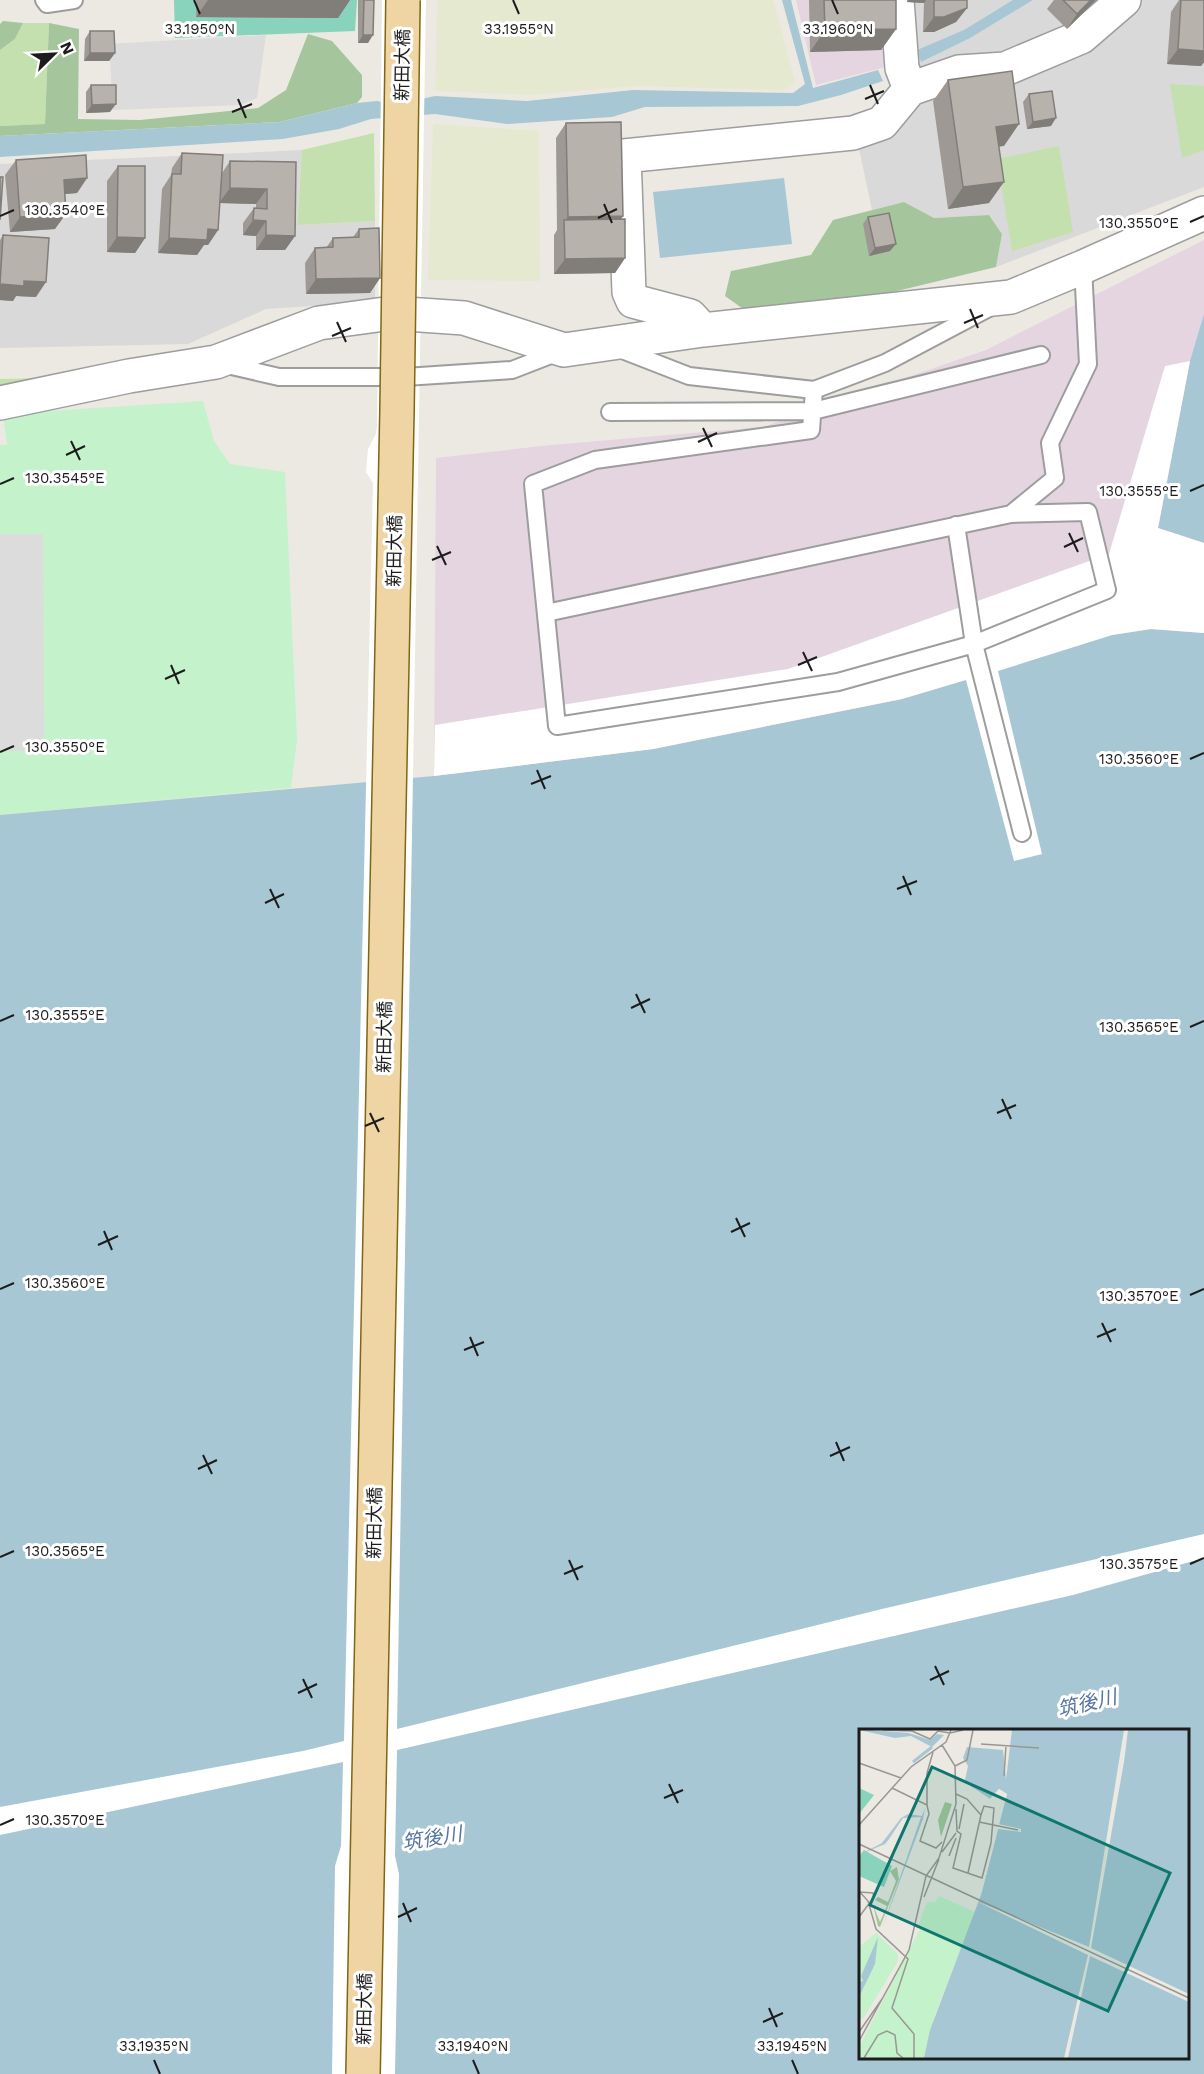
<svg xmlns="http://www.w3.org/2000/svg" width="1204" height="2074" font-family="'Work Sans','Noto Sans JP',sans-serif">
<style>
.residential{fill:#dad9d9}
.industrial{fill:#e4d5e0}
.farmland{fill:#e5e9d0}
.grass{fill:#c3e0ae}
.forest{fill:#a5c69c}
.park{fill:#c4f2cb}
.pitch{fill:#89d2bb}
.parking{fill:#dcdcdc}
.water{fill:#a8c7d4;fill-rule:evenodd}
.pier{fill:#fff}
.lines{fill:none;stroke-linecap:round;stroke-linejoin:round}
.service-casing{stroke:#9d9d9d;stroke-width:20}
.minor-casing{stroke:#9d9d9d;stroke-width:36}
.service{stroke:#fff;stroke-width:16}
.minor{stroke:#fff;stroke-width:33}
.primary-bridge-casing{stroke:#816512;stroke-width:36;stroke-linecap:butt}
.primary-bridge{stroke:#efd5a4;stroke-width:33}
.wall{fill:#9e9994}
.shaded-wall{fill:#817d78}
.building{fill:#b8b2ac;stroke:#817d78;stroke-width:1.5}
.ticks{fill:none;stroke:#1c1c1c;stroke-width:2}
.labels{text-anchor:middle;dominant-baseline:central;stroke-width:6;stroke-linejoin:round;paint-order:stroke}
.street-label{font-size:18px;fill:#1c1c1c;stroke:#fff}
.water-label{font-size:20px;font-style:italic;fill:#55749f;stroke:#fff}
.inset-river{fill:none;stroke:#a8c7d4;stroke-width:3}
.inset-road{fill:none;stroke:#999793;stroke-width:1.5}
.view{fill:#0f766e;fill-opacity:0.15;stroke:#0f766e;stroke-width:3}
.inset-edge{fill:none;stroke:#1c1c1c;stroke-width:3}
.ticks-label{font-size:15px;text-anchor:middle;fill:#1c1c1c;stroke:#fff;stroke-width:6;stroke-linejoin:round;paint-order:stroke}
</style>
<rect width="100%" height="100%" fill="#ece9e2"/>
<path class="residential" d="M890 0H1204V187L996 267 1002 234 989 215 934 218 904 202 872 210 858 144 892 133Z
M302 150 297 225 375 221V302L266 309 188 344 0 348V164Z"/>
<path class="industrial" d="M796 0H890L893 65 816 85Z
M1204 240V677L434 776 436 458 551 445 763 427 986 350Z"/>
<path class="farmland" d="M437 0H773L795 81 784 90 636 86 530 95 435 91Z
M433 124 539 131 540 281 428 280Z"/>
<path class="grass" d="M23 23H49L45 124 0 126V50L15 39Z
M1170 84 1204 86V150L1182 158Z
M374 133 375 221 297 225 302 150Z
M1059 146 1073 232 1012 251 997 159Z
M44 378 0 387V379Z"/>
<path class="forest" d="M3 21 23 23 15 39 0 50V24Z
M49 23 79 29 78 119 140 120 258 108 286 90 308 34 332 41 362 75V97L357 103 280 122 0 136V126L45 124Z
M904 202 934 218 989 215 1002 234 996 267 889 293 746 311 725 296 731 271 811 255 833 220Z"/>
<path class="park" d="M203 401 214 441 230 464 285 472 297 740 291 788 0 815V445H7L3 414Z"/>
<path class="pitch" d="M174 0H357L355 31 175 38Z"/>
<path class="parking" d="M266 35 257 98 241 105 113 110 109 44Z
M0 534H43L44 751H0Z"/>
<path class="water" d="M782 0H791L813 88 878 70 883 81 841 95 798 106 645 107 612 117 507 124 435 114 371 119 339 129 283 139 0 157V136L280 122 357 103 377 101 394 105 435 96 527 101 633 90 793 93 805 84Z
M1013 0H1033L970 38 921 62 917 50 964 30Z
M784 178 792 244 660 258 653 192Z
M1204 314V543L1158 528 1190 361Z
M1151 629 1204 633V2074H0V815L434 776 653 749 902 699 1112 635ZM860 1730H1188V2058H860Z"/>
<path class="pier" d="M382 0H426L397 1729 882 1609 1204 1534V1558L1073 1595 397 1750 395 1856 399 1874 395 2074H332L335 1866 341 1846 343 1762 0 1835V1807L303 1751 344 1741 373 483 366 472 368 449 376 434 377 425Z
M1190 361 1158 528 1204 543V633L1151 629 1112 635 998 671 1042 854 1014 861 966 680 902 699 653 749 434 776 435 725 788 669 1109 554 1165 366Z"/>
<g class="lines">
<g class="service-casing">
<path id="service" d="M44 0 47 4 74 0
M617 348 689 376 814 390
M223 364 279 377H405L512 370 561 351
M610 412 813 411 1041 355
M1011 514 1055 478 1050 443 1088 364 1083 267
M956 525 974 644 1022 833
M546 613 1011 514 1088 512 1107 590 974 644 838 682 557 726 533 484 595 460 811 430 814 390 885 363 989 308"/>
</g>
<g class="minor-casing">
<path id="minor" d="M910 89 959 72 1005 69 1081 37 1124 0
M703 330 690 316 633 301 629 292 624 156 853 133 882 123 910 89 902 68 897 0
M0 403 129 376 216 362 319 323 392 313 464 318 564 350 703 330 1011 297 1083 267 1204 213"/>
</g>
<use href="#service" class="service"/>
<use href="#minor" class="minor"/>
<g class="primary-bridge-casing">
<path id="primary-bridge" d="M363 2074 397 410 403 0"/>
</g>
<use href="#primary-bridge" class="primary-bridge"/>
</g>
<path class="wall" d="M196 0H350L338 18 196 17Z
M358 0H374L368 43H358Z
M809 0H896V29L881 50 810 52Z
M907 0H967V8L956 22 934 32H923L924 3 907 2Z
M1054 0H1096L1067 29 1047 9Z
M1179 0H1204V62L1201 66 1167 64 1171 12Z
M90 31 115 53 109 61H84L85 39Z
M948 80 1004 146H999L989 203 948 209 933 101Z
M91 85 110 112 86 113V92Z
M1029 94 1051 126 1027 129 1023 102Z
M566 123 623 216 621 219 625 258 615 273 554 274V235L557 230 556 138Z
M182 153 222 173 230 161 296 162 295 236 285 250H256V236L243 235V223L254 208H256V204L220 203 218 230 208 245H204L197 255 158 253 162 189 171 175 172 168Z
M16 160 87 178 77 193 65 194 55 229 10 232 5 175Z
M118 166 145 238 135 253 107 252V181Z
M868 217 890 251 869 256 863 224Z
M359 229 380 278 370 293 306 294 305 263 315 248H326L333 238 353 237Z
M3 235 36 297 16 296 13 301 0 300V240Z"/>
<path class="shaded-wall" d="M208 0H350L338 18 196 17Z
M909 0H926L924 3 907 2Z
M1091 0H1096L1067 29 1077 14Z
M967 8 956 22 934 32H923L934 17Z
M896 29 881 50 810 52 825 30Z
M363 35H373L368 43H358Z
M1178 49 1204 51V62L1201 66 1167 64Z
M90 53H115L109 61H84Z
M116 104 110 112 86 113 92 105Z
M1056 118 1051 126 1027 129 1033 122Z
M1019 124 1004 146 981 149 996 127Z
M87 178 77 193 53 195 64 180Z
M1004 182 989 203 948 209 963 187Z
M230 188 267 189 256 204 219 203Z
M66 214 55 229 10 232 20 217Z
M623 216 612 231 564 222 568 217Z
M253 220 266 221 256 236 243 235Z
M208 229 218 230 208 245H204L197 255 158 253 169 238Z
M266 235 295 236 285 250H256Z
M117 237 145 238 135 253 107 252Z
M896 244 890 251 869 256 875 248Z
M625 258 615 273 554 274 565 259Z
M380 278 370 293 306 294 316 279Z
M24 281 46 282 36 297 16 296 13 301 0 300V284Z"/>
<path class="building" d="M364 0H374L373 35H363Z
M824 0H896V29L825 30Z
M934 0H967V8L944 17H934Z
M1063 0H1091L1077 14Z
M1181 0H1204V51L1178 49Z
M90 31H114L115 53H90Z
M1012 71 1019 124 996 127 1004 182 963 187 948 80Z
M91 85H116V104L92 105Z
M1052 91 1056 118 1033 122 1029 94Z
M621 122 623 216 568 217 566 123Z
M182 153 223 155 218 230 208 229 207 240 169 238 172 174H181Z
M86 155 87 178 64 180 66 214 20 217 16 160Z
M230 161 296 162 295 236 266 235V221L253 220 254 208 267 209V189L230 188Z
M118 166H145V238L117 237Z
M0 177H3L0 220Z
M889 213 896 244 875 248 868 217Z
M625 219V258L565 259 564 220Z
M379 228 380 278 316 279 315 248 333 247V238L359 237V229Z
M3 235 49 238 46 282 24 281V286L0 284Z"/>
<path class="ticks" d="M194 0 200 14M513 0 519 14M832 0 838 14M870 85 878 104M238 99 246 118M865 99 884 91M232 112 252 104M604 204 612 223M0 216 14 210M598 218 617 209M1190 222 1204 216M970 309 978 328M337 322 346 342M964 323 983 315M332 336 351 328M703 428 712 447M71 441 80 460M698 442 717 433M66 455 85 446M0 484 14 478M1190 491 1204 485M1069 533 1078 552M437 546 446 565M1064 547 1083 538M432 560 451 552M803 652 812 671M171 665 179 684M798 665 817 657M165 679 185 670M0 752 14 746M1190 759 1204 753M537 770 545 789M531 784 551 776M903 876 911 895M270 889 279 908M897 889 917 881M265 903 284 894M636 994 645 1013M631 1008 650 999M0 1021 14 1015M1190 1027 1204 1021M1002 1099 1011 1119M370 1113 379 1132M997 1113 1016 1105M365 1126 384 1118M736 1218 745 1237M104 1231 112 1250M731 1232 750 1223M98 1245 118 1236M0 1289 14 1283M1190 1295 1204 1289M1102 1323 1111 1342M470 1337 478 1356M1097 1337 1116 1329M464 1350 484 1342M836 1442 844 1461M203 1455 212 1474M830 1456 850 1447M198 1469 217 1460M0 1557 14 1551M569 1560 578 1580M1190 1564 1204 1558M564 1574 583 1566M935 1666 944 1685M303 1679 312 1698M930 1680 949 1671M298 1693 317 1684M669 1784 678 1803M664 1798 683 1790M0 1825 14 1819M403 1903 411 1922M398 1917 417 1908M769 2008 777 2027M763 2022 783 2013M154 2060 160 2074M473 2060 479 2074M792 2060 798 2074"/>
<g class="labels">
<g class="street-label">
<text transform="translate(402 65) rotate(-89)">新田大橋</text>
<text transform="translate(394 551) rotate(-89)">新田大橋</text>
<text transform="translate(384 1037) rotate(-89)">新田大橋</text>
<text transform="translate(374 1523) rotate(-89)">新田大橋</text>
<text transform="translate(364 2009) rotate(-89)">新田大橋</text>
</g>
<g class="water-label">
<text transform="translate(1087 1703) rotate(-13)">筑後川</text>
<text transform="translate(432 1838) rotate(-9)">筑後川</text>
</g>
</g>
<g transform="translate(859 1729)">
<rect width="330" height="330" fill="#ece9e2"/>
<path d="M86 73 93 75 82 108 79 91ZM38 138 40 150 21 198 19 197 14 176 21 193 28 177 16 171 19 168 29 173 37 152 31 142Z" fill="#a5c69c"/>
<path d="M80 167 116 183 76 286 65 329H0V318L62 198 59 197 68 173H76ZM17 204 39 225V232L4 290 0 288V218Z" fill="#c4f2cb"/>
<path d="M0 59 15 66 0 85ZM5 121 33 137 25 158 0 147V127Z" fill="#89d2bb"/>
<path d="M13 1 50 4 71 11 78 5 85 6 73 18 52 7 36 9 0 1ZM153 1H330V329H65L71 301 122 166 148 65 140 60 131 70 113 58 106 51 109 37 104 29 108 18 144 21 147 50ZM66 79 64 90 23 200 62 88 44 89 30 110 26 115 0 126 23 114 42 89 49 85 63 87ZM19 208 16 235 0 268V253L4 252 2 247Z" fill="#a8c7d4"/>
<path d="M265 1H269L265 33 232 219 330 265V273L231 227 209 329H205L229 226 117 172 230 218ZM113 58 131 70 140 60 148 65 139 95 162 100V103L139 100 122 166 144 66 140 64 130 73Z" fill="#ece9e2"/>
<path class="inset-river" d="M54 33 73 18"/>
<path class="inset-road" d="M24 1 53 2 71 10 79 2 91 4 104 1M122 15 180 19M0 34 42 49M96 37 108 31 114 1M145 47 147 16M33 59 68 76 70 85 61 112 77 119 83 113M97 65 108 70 122 86M68 76V44L74 23M97 80 98 102 102 105 94 139 123 149 132 114 135 79 125 77 122 86 109 144M120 93 159 101M0 96 52 38 87 13 92 1M100 100 105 75M0 115 330 269M83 123 97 104M90 127 97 109M0 162 9 172 17 200 49 230 33 279 55 305V329M65 168 80 130M0 188 15 168 14 164 1 163M0 303 23 270M0 312 50 221 67 147 80 129 97 75 96 37 83 16M5 329 19 306 28 302 36 306 38 324 44 329"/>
<path class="view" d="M73 38 311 144 249 282 11 176Z"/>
<rect width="330" height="330" class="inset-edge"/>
</g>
<g class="ticks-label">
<text x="519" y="34">33.1955°N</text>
<text x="200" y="34">33.1950°N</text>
<text x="838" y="34">33.1960°N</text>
<text x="65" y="215">130.3540°E</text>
<text x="1139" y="228">130.3550°E</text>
<text x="65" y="483">130.3545°E</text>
<text x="1139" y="496">130.3555°E</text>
<text x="65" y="752">130.3550°E</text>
<text x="1139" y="764">130.3560°E</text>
<text x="65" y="1020">130.3555°E</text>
<text x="1139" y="1032">130.3565°E</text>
<text x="65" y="1288">130.3560°E</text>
<text x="1139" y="1301">130.3570°E</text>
<text x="65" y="1556">130.3565°E</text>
<text x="1139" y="1569">130.3575°E</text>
<text x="65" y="1825">130.3570°E</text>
<text x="154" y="2051">33.1935°N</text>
<text x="473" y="2051">33.1940°N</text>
<text x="792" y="2051">33.1945°N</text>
</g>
<g transform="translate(54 54) rotate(66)" stroke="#ffffff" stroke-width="4.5" paint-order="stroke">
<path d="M0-4.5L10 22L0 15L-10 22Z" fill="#1c1c1c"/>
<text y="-9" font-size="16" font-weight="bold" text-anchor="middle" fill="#1c1c1c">N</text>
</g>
</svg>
